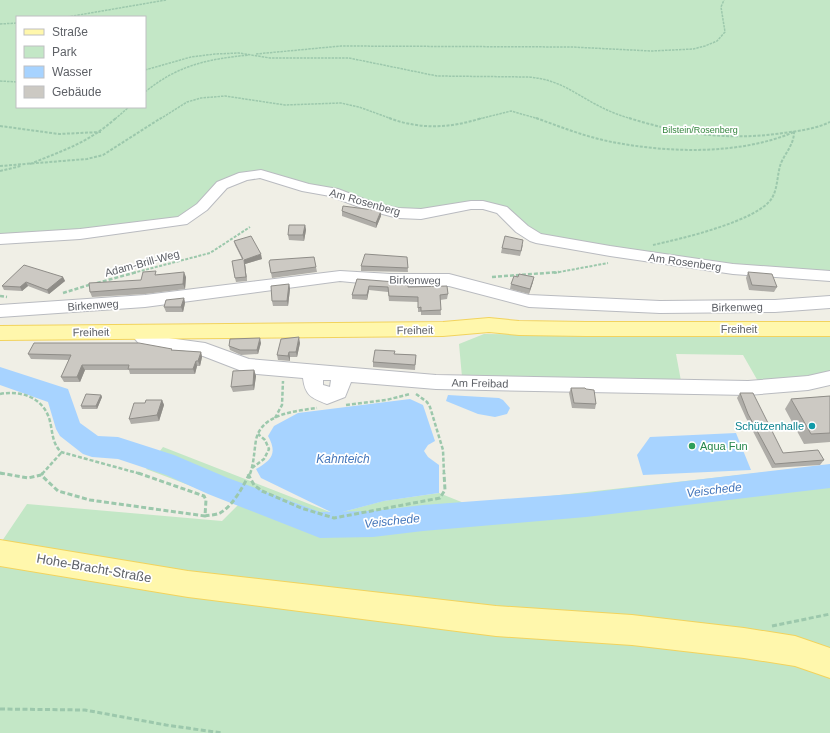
<svg xmlns="http://www.w3.org/2000/svg" width="830" height="733" font-family="Arial,sans-serif">
<style>
.green{fill:#c3e7c6;fill-rule:evenodd}
.water{fill:#a7d3ff}
.lines{fill:none;stroke-linecap:round;stroke-linejoin:round}
.river{fill:#a7d3ff;fill-rule:evenodd}
.minor-casing{stroke:#b9bbc0;stroke-width:2}
.major-casing{stroke:#f2d35d;stroke-width:2}
.path-far3{stroke:#9cc8ac;stroke-width:1.5;stroke-dasharray:2.5 1;stroke-linecap:butt}
.path-far2{stroke:#9cc8ac;stroke-width:2;stroke-dasharray:3 1.5;stroke-linecap:butt}
.path-far1{stroke:#9cc8ac;stroke-width:2.5;stroke-dasharray:4 2;stroke-linecap:butt}
.path{stroke:#9cc8ac;stroke-width:3;stroke-dasharray:5 2.5;stroke-linecap:butt}
.minor{fill:#fff;fill-rule:evenodd}
.major{fill:#fff7ac;fill-rule:evenodd}
.wall{fill:#afada8}
.shaded-wall{fill:#8f8d88}
.building{fill:#ccc9c3;stroke:#8f8d88}
.culture-dot{fill:#0f9aa8;stroke:#fff;stroke-width:1.5}
.leisure-dot{fill:#2e9e5b;stroke:#fff;stroke-width:1.5}
.labels{text-anchor:middle;dominant-baseline:central;stroke-width:3.5;stroke-linejoin:round;paint-order:stroke}
.far-park-label{font-size:9px;fill:#35863f;stroke:#fff}
.street-label{font-size:11px;fill:#5e6167;stroke:#fff}
.culture-label{font-size:11px;fill:#0d838f;stroke:#fff;text-anchor:end}
.leisure-label{font-size:11px;fill:#27864d;stroke:#fff;text-anchor:start}
.water-label{font-size:12px;font-style:italic;fill:#4577bb;stroke:#fff}
.near-street-label{font-size:13px;fill:#5e6167;stroke:#fff}
</style>
<rect width="100%" height="100%" fill="#f0efe6"/>
<path class="green" d="M0 0H830V276H822L536 238 502 210 483 205 398 213 261 174 222 185 182 221 0 239ZM17 17H145V107H17Z
M484 334 830 336V374L759 383 743 355 676 354 681 381 462 377 459 344Z
M163 447 335 514 383 501 439 493 469 505 830 465V733H0V544L27 504 222 521 239 504 146 469Z"/>
<path class="water" d="M448 395 499 398 503 400 510 408 507 414 495 417 478 414 446 401Z
M410 399 423 405 435 441 428 445 424 451 428 457 439 465V493L384 501 335 514 261 478 256 469C271 460 278 454 268 436L274 426 298 413Z
M736 433 751 470 643 475 637 455 650 437Z"/>
<g class="lines">
<path class="river" d="M0 367 68 389 80 423 98 436 118 437 174 455 228 478 320 512 373 511 423 505 586 493 830 464V488L586 517 423 531 373 537 320 538 208 494 166 475 118 459 92 457 83 454 60 436 56 429 48 402 0 385Z"/>
<g class="minor-casing">
<path id="minor" d="M261 170 309 184 338 189 377 204 398 208 421 209 471 201H483L507 207 528 226 541 234 610 246 733 264 830 271V281L733 274 610 256 536 243 530 241 516 232 497 213 483 209H471L421 219 398 218 367 210 330 196 302 191 260 178 247 180 227 188 207 210 187 224 80 239 0 244V234L80 229 178 217 197 204 217 182 239 173Z
M340 271 391 274H449L529 295 660 301 775 300 830 296V308L775 312 660 313 529 307 449 286H391L340 281 145 307 0 317V305L145 295Z
M137 325 143 326 154 336 205 343 249 359 436 375 748 381 808 376 830 371V385L808 390 748 395 436 389 351 382 345 397 327 404C311 398 305 395 303 378L247 373 203 356 149 349 142 347 128 331 131 326ZM323 380H331L330 387 323 385Z"/>
</g>
<g class="major-casing">
<path id="major" d="M489 318 519 321 586 322H830V336H586L519 335 489 332 443 336 0 340V326L443 322Z
M0 540 188 571 496 606 632 615 744 628 795 636 830 648V678L795 666 744 658 632 645 496 636 188 597 0 566Z"/>
</g>
<path class="path-far3" d="M67 17 166 0
M0 24 17 23
M256 54 341 46 572 47 651 51 693 49 705 46 717 41 725 32 721 7 724 0
M145 70 191 57 215 54 239 53 270 58H349L437 76 529 77C560 80 572 92 597 105 608 111 621 116 632 119
M0 81 17 82
M145 92C178 65 208 59 249 55
M115 119 129 107
M160 119 187 102 201 98 225 96 285 105 341 103 359 107 392 119
M479 119 511 111 539 119"/>
<path class="path-far2" d="M389 118C421 130 451 128 482 118
M536 118C561 127 586 137 612 142 669 153 740 155 794 132
M629 118C679 134 730 141 783 133 799 131 815 129 830 122
M0 126 59 134 101 132
M30 164C64 150 88 143 116 118
M0 166 87 159 103 155 161 118
M0 171 21 166
M653 245C680 239 758 221 772 198 778 188 777 174 781 163 786 152 794 144 794 132
M133 273 210 253 250 227
M554 273 608 263"/>
<path class="path-far1" d="M492 277 559 272
M97 283 137 272
M63 293 92 284
M0 296 7 297
M0 394C20 390 42 397 49 418 53 430 51 442 61 452L141 474
M416 394 427 402 430 407 443 450 444 474
M346 405 386 400 410 394
M275 418 282 405 283 381
M252 468 264 459 269 449 265 440 258 434
M0 473 3 474
M42 474 62 452
M250 474C254 463 254 452 256 440 261 414 295 411 317 408"/>
<path class="path" d="M0 473 28 478 41 475 58 491 90 500 205 516
M138 473 204 496 206 500 205 516C210 515 216 515 220 513 234 505 243 486 250 473
M248 474 254 485 262 491 301 508 334 518 440 498 445 490 444 473
M41 475 43 473
M772 626 830 614
M0 709 85 710 166 725 222 733"/>
<use href="#minor" class="minor"/>
<use href="#major" class="major"/>
</g>
<path class="wall" d="M342 211 381 216 376 228 342 216Z
M305 225 306 230 304 241 289 240 288 235Z
M234 241 262 259 245 264 247 281 236 282 235 278 242 259 235 245Z
M523 245 520 256 501 253 502 248Z
M314 257 317 272 272 278 269 262Z
M407 257 408 272 361 271V266Z
M748 272 777 287 774 292 749 290 746 278Z
M157 275 186 277 185 289 145 294 92 297 90 292 141 280Z
M63 277 65 281 49 294 28 286 22 291 4 290 2 286Z
M357 279 408 287 448 294 447 299 440 300 441 315H421V312H418V302L389 301 388 292 369 290 367 300 352 299V295Z
M533 282 529 294 510 289 511 284Z
M289 284 290 289 288 306H273L272 301Z
M184 298 185 303 183 312H166L164 307Z
M261 343 258 354 241 355 230 350 229 346Z
M300 343 297 357H290V361L278 360 277 355Z
M172 349V350L201 352 202 357 200 366H197L195 374H130L129 370H85L80 382H64L61 377 69 360 31 359 28 354Z
M395 354 416 355 415 370 373 367V362Z
M254 370 256 376 254 390 233 392 231 387Z
M571 388 596 404 595 409 572 408 569 393Z
M740 393 783 453 824 460 820 465 772 468 746 418 737 398Z
M101 395 102 397 97 409H82L81 406Z
M830 396V442L804 444 785 409 791 399Z
M162 400 164 405 159 421 131 424 129 419 145 403Z"/>
<path class="shaded-wall" d="M381 211V216L376 228V223Z
M305 225 306 230 304 241 303 235Z
M261 254 262 259 245 264 247 281 246 277 244 260Z
M184 272 186 277 185 289 183 284Z
M63 277 65 281 49 294 47 290Z
M534 277 533 282 529 294 530 289Z
M26 282 28 286 22 291 20 287Z
M289 284 290 289 288 306 287 301Z
M369 286V290L367 300V295Z
M184 298 185 303 183 312 181 307Z
M299 337 300 343 297 357 296 352Z
M260 338 261 343 258 354 257 350Z
M201 352 202 357 200 366 198 361Z
M289 352 290 357V361L288 356Z
M196 361 197 366 195 374 193 369Z
M82 365 85 370 80 382 77 377Z
M254 370 256 376 254 390 253 385Z
M101 395 102 397 97 409 96 406Z
M162 400 164 405 159 421 157 415Z"/>
<path class="building" d="M343 206 381 211 376 223 342 211Z
M289 225H305L303 235H288Z
M251 236 261 254 244 260 246 277 235 278 232 261 243 259 234 241Z
M505 236 523 240 521 251 502 248Z
M365 254 407 257 408 268 361 266Z
M314 257 316 267 271 273 269 262 270 260Z
M24 265 63 277 47 290 26 282 20 287 2 286Z
M156 271 155 275 184 272 183 284 143 288 90 292 89 283 141 280 143 272Z
M748 272 772 274 777 287 752 285Z
M519 274 534 277 530 289 511 284 514 276 518 277Z
M357 279 408 283V287L447 286 448 294 440 295 441 310 421 311V307L418 308V297L389 296 388 287 369 286 367 295H352Z
M289 284 287 301H272L271 286Z
M184 298 181 307H164L166 300Z
M299 337 296 352H289L288 356 277 355 281 339Z
M260 338 257 350H240L229 346 230 339Z
M34 343H139L172 349 171 350 201 352 198 361H196L193 369H128L129 365H82L77 377H61L71 355 28 354Z
M375 350 395 351 394 354 416 355 415 365 373 362Z
M254 370 253 385 231 387 233 371Z
M571 388H585L586 389 594 390 596 404 574 403Z
M740 393H753L783 453 818 450 824 460 775 464 748 414Z
M86 394 101 395 96 406H81Z
M830 396V433L811 434 791 399Z
M146 400H162L157 415 129 419 134 403H145Z"/>
<circle class="culture-dot" cx="812" cy="426" r="4"/>
<circle class="leisure-dot" cx="692" cy="446" r="4"/>
<g class="labels">
<g class="far-park-label">
<text x="700" y="130">Bilstein/Rosenberg</text>
</g>
<g class="street-label">
<text transform="translate(365 202) rotate(16)">Am Rosenberg</text>
<text transform="translate(685 262) rotate(8)">Am Rosenberg</text>
<text transform="translate(142 263) rotate(-15)">Adam-Brill-Weg</text>
<text transform="translate(415 280) rotate(1)">Birkenweg</text>
<text transform="translate(93 305) rotate(-4)">Birkenweg</text>
<text transform="translate(737 307) rotate(-1)">Birkenweg</text>
<text x="739" y="329">Freiheit</text>
<text transform="translate(415 330) rotate(-1)">Freiheit</text>
<text transform="translate(91 332) rotate(-1)">Freiheit</text>
<text transform="translate(480 383) rotate(1)">Am Freibad</text>
</g>
<g class="culture-label">
<text x="804" y="426">Schützenhalle</text>
</g>
<g class="leisure-label">
<text x="700" y="446">Aqua Fun</text>
</g>
<g class="water-label">
<text x="343" y="459">Kahnteich</text>
<text transform="translate(714 490) rotate(-7)">Veischede</text>
<text transform="translate(392 521) rotate(-6)">Veischede</text>
</g>
<g class="near-street-label">
<text transform="translate(94 568) rotate(10)">Hohe-Bracht-Straße</text>
</g>
</g>
<rect x="16" y="16" width="130" height="92" fill="#ffffff" stroke="#bfc0c2"/>
<rect x="24" y="29" width="20" height="6" fill="#fff7ac" stroke="#bfc0c2"/>
<text x="52" y="36" font-size="12" fill="#5e6167">Straße</text>
<rect x="24" y="46" width="20" height="12" fill="#c3e7c6" stroke="#bfc0c2"/>
<text x="52" y="56" font-size="12" fill="#5e6167">Park</text>
<rect x="24" y="66" width="20" height="12" fill="#a7d3ff" stroke="#bfc0c2"/>
<text x="52" y="76" font-size="12" fill="#5e6167">Wasser</text>
<rect x="24" y="86" width="20" height="12" fill="#ccc9c3" stroke="#bfc0c2"/>
<text x="52" y="96" font-size="12" fill="#5e6167">Gebäude</text>
</svg>
